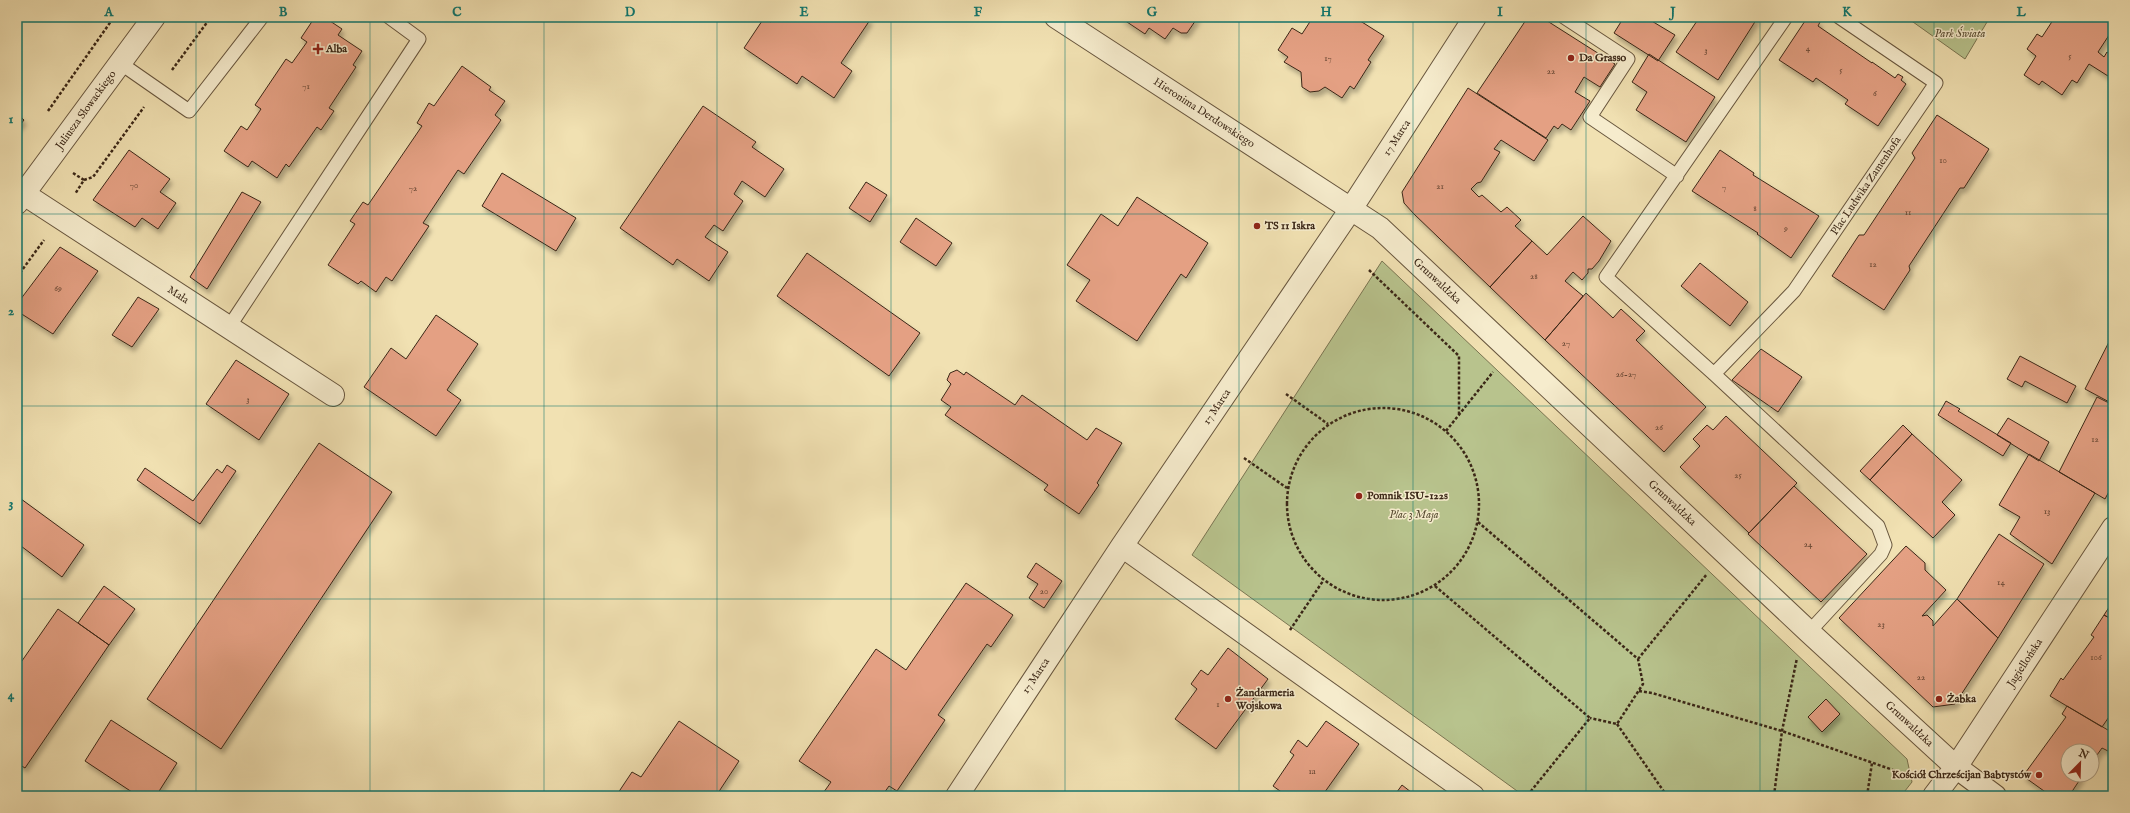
<svg xmlns="http://www.w3.org/2000/svg" width="2130" height="813" font-family="'IM FELL English',serif">
<style>
.green{fill:#b8c38d;stroke:#7a7552}
.building{fill:#e4a083;stroke:#3b2717;filter:url(#shadow)}
.lines{fill:none;stroke-linecap:round;stroke-linejoin:round}
.lane-casing{stroke:#68563e;stroke-width:15}
.street-casing{stroke:#68563e;stroke-width:24}
.path{stroke:#3b2717;stroke-width:2.5;stroke-dasharray:3 2;stroke-linecap:butt}
.lane{stroke:#f6eccd;stroke-width:13}
.street{stroke:#f6eccd;stroke-width:22}
.grid{fill:none;stroke:#0f766e;stroke-width:1;stroke-opacity:0.55}
.poi-dot{fill:#8f2418;stroke:#f6eccd;stroke-width:1.5}
.labels{text-anchor:middle;dominant-baseline:central;stroke-width:3;stroke-linejoin:round;paint-order:stroke}
.number-label{font-size:9px;fill:#654532}
.park-label{font-size:11px;font-style:italic;fill:#5a4e34;stroke:#f6eccd}
.poi-label{font-size:11px;font-weight:bold;fill:#3b2717;stroke:#f6eccd;text-anchor:start}
.street-label{font-size:11px;fill:#3b2717;stroke:#f6eccd}
.neatline{fill:none;stroke:#0f766e;stroke-width:1.5}
.grid-label{font-size:13px;text-anchor:middle;font-weight:bold;fill:#0f766e}
</style>
<defs>
<filter id="shadow"><feDropShadow dx="2.5" dy="4.5" stdDeviation="2" flood-color="#0004"/></filter>
</defs>
<rect width="100%" height="100%" fill="#f1e1b2"/>
<filter id="stains"><feTurbulence type="fractalNoise" baseFrequency=".005" numOctaves="4"/><feColorMatrix values="0 0 0 0 .2 0 0 0 0 .09 0 0 0 0 .02 0 0 0 .5 -.17"/></filter>
<radialGradient id="worn" r=".72"><stop offset=".6" stop-color="#630" stop-opacity="0"/><stop offset="1" stop-color="#630" stop-opacity=".3"/></radialGradient>
<path class="green" d="M1906 17H1990L1965 59Z
M1382 261 1907 759 1912 782 1901 796H1524L1192 555Z"/>
<path class="building" d="M315 17H324L342 29 338 35 362 51 353 65 356 67 329 108 334 111 321 130 317 127 289 167 286 164 277 178 252 161 248 167 224 151 241 126 247 130 261 109 255 105 286 59 292 63 307 42 301 38Z
M774 17H866L870 20 841 63 852 71 834 98 802 76 797 84 744 48 764 18 771 22Z
M1198 17 1187 33H1181L1173 28 1165 39 1149 28 1145 34 1121 18Z
M1313 17H1354L1384 36 1368 60 1371 62 1354 89 1350 86 1342 98 1325 87 1319 91 1310 92 1302 87 1301 72 1284 62 1288 57 1278 50 1292 28 1302 34Z
M1528 17H1541L1615 64 1600 87 1584 77 1575 92 1590 101 1571 130 1562 124 1558 129 1554 126 1546 138 1477 93Z
M1624 17H1645L1675 35 1658 61 1614 33Z
M1702 17H1758L1718 80 1676 52 1699 18 1701 19Z
M2055 17H2113V29L2098 52 2104 57 2107 52 2113 56V68L2108 76 2089 64 2077 83 2072 80 2062 95 2042 81 2039 85 2024 75 2036 56 2027 49 2037 34 2042 37Z
M1807 18 1812 22 1814 19 1820 22 1818 26 1872 63V62L1895 78 1898 74 1903 77 1901 80 1906 84 1878 126 1845 104 1848 100 1816 78 1813 82 1779 60Z
M1649 54 1715 97 1686 142 1636 110 1647 92 1632 82Z
M462 66 491 87 489 90 505 101 495 115 501 120 464 174 458 170 423 223 429 226 392 281 386 277 376 292 361 281 358 284 328 265 355 224 350 221 363 202 368 205 422 126 417 123 429 103 434 106Z
M1468 88 1548 140 1534 161 1501 140 1494 149 1500 152 1481 182 1477 183 1471 189 1479 197 1482 195 1501 212 1507 207 1521 220 1515 226 1532 241 1490 287 1414 214 1404 203 1402 192Z
M703 106 756 142 752 147 784 169 765 197 742 181 734 194 743 201 723 231 714 225 705 237 728 252 709 281 677 259 673 265 620 228Z
M17 114 24 120 17 129Z
M1937 115 1989 149 1964 188H1960L1909 266 1910 270 1884 310 1832 276 1859 235H1864L1915 158 1912 153Z
M129 150 170 179 160 192 176 203 158 229 142 218 135 227 93 200Z
M1720 150 1754 173 1753 175 1819 216 1791 258 1757 234 1758 233 1692 191Z
M502 173 576 218 556 251 482 206Z
M866 182 887 195 870 222 849 208Z
M242 192 261 202 207 289 190 277Z
M1137 197 1208 243 1186 278 1181 274 1137 341 1076 301 1090 280 1067 265 1101 214 1118 226Z
M1583 216 1611 241 1599 261 1592 269H1588V273L1582 280 1573 272 1565 281 1583 296 1545 340 1490 287 1532 241 1547 255Z
M916 218 952 243 936 266 900 242Z
M60 247 98 271 53 334 17 311V304Z
M807 253 920 333 889 376 777 296Z
M1700 263 1748 302 1730 326 1681 286Z
M1586 293 1613 318 1621 309 1645 331 1636 340 1706 407 1664 452 1545 340Z
M138 297 159 309 132 347 112 335Z
M436 315 478 344 447 390 461 400 436 436 364 387 391 348 406 359Z
M2112 336 2113 337V404L2085 389Z
M1761 349 1802 377 1778 412 1732 380Z
M2020 356 2076 386 2067 403 2025 381 2022 387 2007 379Z
M236 360 289 394 259 440 206 404Z
M957 370 964 375 966 372 1015 405 1022 395 1087 440 1096 428 1122 443 1097 483 1099 485 1079 514 1044 490 1048 485 945 415 951 407 941 400 951 384 947 380 950 373Z
M2097 397 2113 405V484L2105 499 2059 472Z
M1946 401 1960 409 1958 411 2011 443 2003 456 1938 415Z
M1726 416 1797 483 1749 533 1680 467 1700 446 1693 439 1707 425 1713 430Z
M2008 418 2049 442 2039 461 1997 435Z
M1903 425 1912 434 1870 480 1860 471Z
M1912 434 1962 480 1942 502 1955 515 1933 538 1870 480Z
M319 443 392 492 221 749 147 699Z
M2029 454 2095 493 2052 564 2010 534 2020 517 1999 505Z
M227 465 236 471 200 524 137 480 145 468 193 501 217 469 222 473Z
M1794 486 1867 554 1821 602 1748 534Z
M17 496 84 545 62 577 17 543Z
M1999 534 2044 564 1998 638 1957 599Z
M1906 546 1925 563V570L1946 590 1922 616 1927 615 1933 621V626L1957 599 1998 638 1955 704 1933 707 1839 618Z
M1036 563 1062 581 1044 608 1029 598 1038 584 1027 577Z
M966 583 1013 615 991 647 987 644 938 715 945 720 897 791 889 786 882 796H821L831 782 799 761 876 649 906 670Z
M104 586 135 609 109 645 78 623Z
M2113 601V620L2104 615Z
M58 609 109 645 25 768 17 763V668Z
M2104 615 2113 620V711L2102 727 2050 696 2061 678 2063 680 2094 637 2091 635Z
M1228 648 1268 679 1216 749 1175 719 1197 689 1191 684 1201 670 1208 675Z
M1826 699 1840 714 1822 732 1808 717Z
M2067 706 2113 733V751L2111 750 2110 752 2102 748 2092 762V751H2068V775H2083L2069 796H2051L2023 776 2066 717 2062 714Z
M111 720 177 763 156 796H138L85 761Z
M679 721 739 761 716 796H616L632 772 641 777Z
M1326 721 1359 744 1322 796H1287L1273 786 1294 755 1290 752 1298 740 1307 747Z
M1402 785 1416 796H1394Z"/>
<g class="lines">
<g class="lane-casing">
<path id="lane" d="M1564 17 1628 59 1590 117 1677 176
M1786 17 1606 277 1714 374 1878 526 1885 545 1881 554 1809 632
M120 63 189 111 262 17
M229 327 419 39 389 17
M1714 374 1794 291 1936 83 1839 17"/>
</g>
<g class="street-casing">
<path id="street" d="M1056 17 1380 228 1809 632 1956 767 1995 796
M24 194 333 395
M17 203 154 17
M1122 546 1473 796
M957 796 1122 546 1351 209 1475 17
M1934 796 1956 767 2113 528"/>
</g>
<path class="path" d="M172 70 211 17
M48 111 114 17
M73 173 84 180 75 194
M84 180 93 177 144 107
M1369 270 1459 356V414
M17 277 44 240
M1286 394 1328 424
M1287 504a96 96 0 1 1 192 0a96 96 0 1 1-192 0Z
M1446 431 1493 372
M1244 458 1287 488
M1478 522 1638 659 1643 684 1617 724 1590 718
M1435 586 1590 718 1527 796
M1290 630 1323 581
M1638 659 1707 574
M1639 691 1652 693 1782 731 1913 777
M1617 724 1667 796
M1774 796 1782 731 1797 658
M1867 796 1872 763"/>
<use href="#lane" class="lane"/>
<use href="#street" class="street"/>
</g>
<path class="grid" d="M196 17V796M370 17V796M544 17V796M717 17V796M891 17V796M1065 17V796M1239 17V796M1413 17V796M1586 17V796M1760 17V796M1934 17V796M17 214H2113M17 406H2113M17 599H2113"/>
<g class="poi-dot">
<path d="M316 43h4v4h4v4h-4v4h-4v-4h-4v-4h4z"/>
<circle cx="1571" cy="58" r="4"/>
<circle cx="1257" cy="226" r="4"/>
<circle cx="1359" cy="496" r="4"/>
<circle cx="1228" cy="699" r="4"/>
<circle cx="1939" cy="699" r="4"/>
<circle cx="2039" cy="775" r="4"/>
</g>
<g class="labels">
<g class="number-label">
<text x="1808" y="48">4</text>
<text x="1706" y="50">3</text>
<text x="2070" y="56">5</text>
<text x="1328" y="58">17</text>
<text x="1841" y="70">5</text>
<text x="1551" y="71">22</text>
<text x="306" y="86">71</text>
<text x="1875" y="93">6</text>
<text x="1943" y="160">10</text>
<text x="134" y="185">70</text>
<text x="1440" y="186">21</text>
<text x="1724" y="187">7</text>
<text x="413" y="188">72</text>
<text x="1755" y="208">8</text>
<text x="1908" y="212">11</text>
<text x="1786" y="228">9</text>
<text x="1873" y="264">12</text>
<text x="1534" y="276">28</text>
<text x="58" y="288">69</text>
<text x="1566" y="343">27</text>
<text x="1626" y="374">26-27</text>
<text x="248" y="399">3</text>
<text x="1659" y="427">26</text>
<text x="2095" y="439">12</text>
<text x="1738" y="475">25</text>
<text x="2047" y="511">13</text>
<text x="1808" y="544">24</text>
<text x="2001" y="582">14</text>
<text x="1044" y="591">20</text>
<text x="1881" y="624">23</text>
<text x="2096" y="657">106</text>
<text x="1921" y="677">22</text>
<text x="1218" y="704">1</text>
<text x="1312" y="771">1a</text>
</g>
<g class="park-label">
<text x="1960" y="34">Park Świata</text>
<text x="1414" y="515">Plac 3 Maja</text>
</g>
<g class="poi-label">
<text x="326" y="49">Alba</text>
<text x="1579" y="58">Da Grasso</text>
<text x="1265" y="226">TS 11 Iskra</text>
<text x="1367" y="496">Pomnik ISU-122s</text>
<text x="1236" y="693">Żandarmeria<tspan x="1236" dy="13">Wojskowa</tspan></text>
<text x="1947" y="699">Żabka</text>
<text x="2031" y="775" text-anchor="end">Kościół Chrześcijan Babtystów</text>
</g>
<g class="street-label">
<text transform="translate(86 110) rotate(-54)">Juliusza Słowackiego</text>
<text transform="translate(1204 113) rotate(33)">Hieronima Derdowskiego</text>
<text transform="translate(1397 138) rotate(-57)">17 Marca</text>
<text transform="translate(1866 186) rotate(-56)">Plac Ludwika Zamenhofa</text>
<text transform="translate(1437 281) rotate(43)">Grunwaldzka</text>
<text transform="translate(178 295) rotate(33)">Mała</text>
<text transform="translate(1217 407) rotate(-56)">17 Marca</text>
<text transform="translate(1672 503) rotate(43)">Grunwaldzka</text>
<text transform="translate(2025 663) rotate(-57)">Jagiellońska</text>
<text transform="translate(1036 676) rotate(-56)">17 Marca</text>
<text transform="translate(1909 724) rotate(43)">Grunwaldzka</text>
</g>
</g>
<rect width="2130" height="813" fill="none" stroke="#f1e1b2" stroke-width="44"/>
<g transform="translate(2080 763) rotate(23)"><circle r="19" fill="#f6eccd" stroke="#ab9d84"/>
<path d="M0-3L7 15L0 10L-7 15Z" fill="#8f2418"/>
<text y="-6" font-size="11" font-weight="bold" text-anchor="middle" fill="#3b2717">N</text>
</g>
<rect x="22" y="22" width="2086" height="769" class="neatline"/>
<g class="grid-label">
<text x="109" y="16">A</text>
<text x="283" y="16">B</text>
<text x="457" y="16">C</text>
<text x="630" y="16">D</text>
<text x="804" y="16">E</text>
<text x="978" y="16">F</text>
<text x="1152" y="16">G</text>
<text x="1326" y="16">H</text>
<text x="1500" y="16">I</text>
<text x="1673" y="16">J</text>
<text x="1847" y="16">K</text>
<text x="2021" y="16">L</text>
<text x="11" y="123">1</text>
<text x="11" y="315">2</text>
<text x="11" y="507">3</text>
<text x="11" y="699">4</text>
</g>
<rect width="100%" height="100%" filter="url(#stains)"/>
<rect width="100%" height="100%" fill="url(#worn)"/>
</svg>
